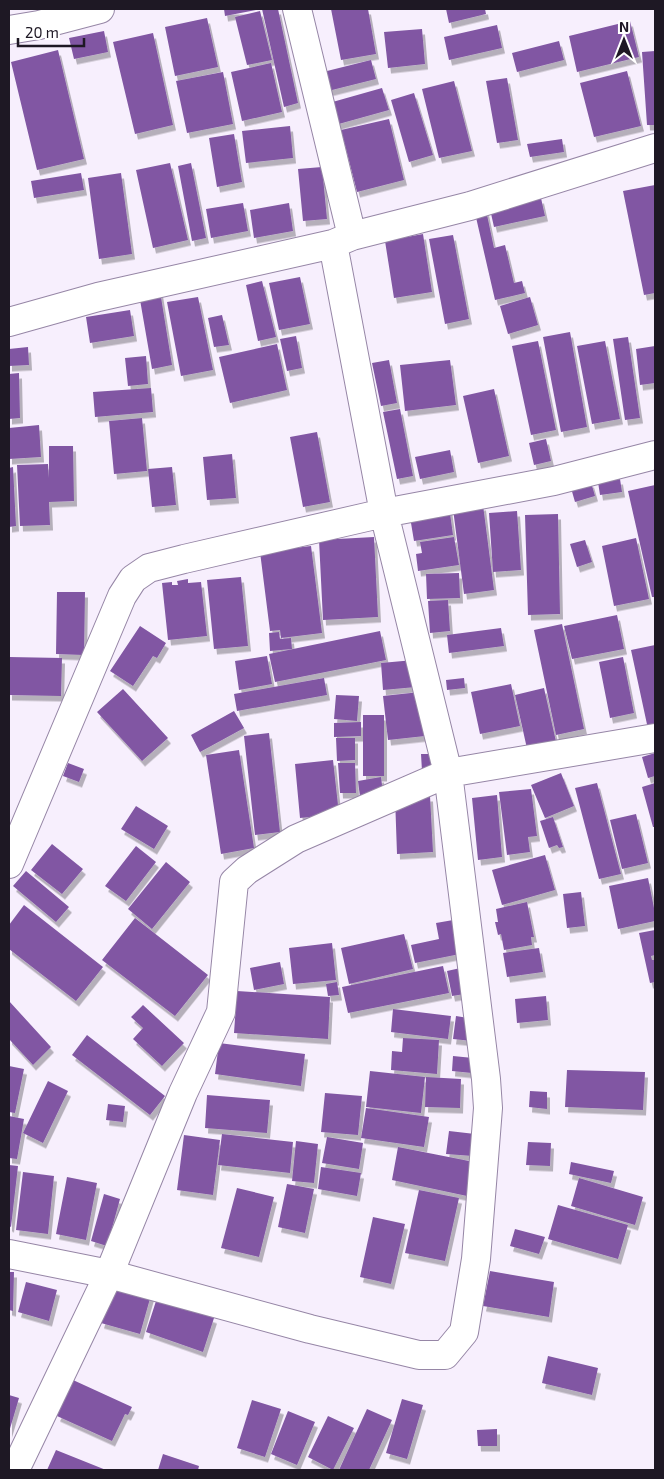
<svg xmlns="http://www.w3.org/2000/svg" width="664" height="1479" font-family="'Exo 2',sans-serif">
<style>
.building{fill:#8157a3;filter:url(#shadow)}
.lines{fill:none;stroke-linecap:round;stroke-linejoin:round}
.minor-casing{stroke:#9686a6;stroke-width:30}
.minor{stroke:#fff;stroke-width:28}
</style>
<defs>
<filter id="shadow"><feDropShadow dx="3" dy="5.5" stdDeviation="0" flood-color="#0004"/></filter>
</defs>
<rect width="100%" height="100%" fill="#f7effd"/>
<path class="building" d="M224 9H256V10L225 16Z
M262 9H278L298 103 284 107Z
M331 9H368L376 54 341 60Z
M446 9H485L486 14 449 23Z
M260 11 272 60 247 65 235 17Z
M207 18 218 67 175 76 165 27Z
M630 21 639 57 577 72 569 36Z
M497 25 502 48 449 60 444 37Z
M422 29 425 64 388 68 384 32Z
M104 31 108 52 74 59 69 38Z
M153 33 173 125 135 134 113 42Z
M559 41 564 60 517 72 512 53Z
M58 50 84 159 37 170 11 62Z
M655 51V125H647L642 52Z
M371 60 376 79 328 91 323 72Z
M271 63 282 112 242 121 231 72Z
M627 71 641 126 594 137 580 83Z
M223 72 233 124 187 133 176 81Z
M507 78 518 140 497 143 486 81Z
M454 81 472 151 439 158 422 89Z
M382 88 389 110 335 125 329 103Z
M414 93 433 155 409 162 391 100Z
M389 119 404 180 357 192 341 130Z
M290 126 293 158 246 163 242 131Z
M234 134 242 182 217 187 209 138Z
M562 139 564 152 530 157 527 144Z
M170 163 188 240 153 248 136 170Z
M191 163 206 238 192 241 178 166Z
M322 167 327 219 303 221 298 169Z
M81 173 84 190 34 198 31 181Z
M121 173 132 254 99 259 88 178Z
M655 185V293L644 295 623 191Z
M541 198 545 216 494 227 490 209Z
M243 203 248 231 211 238 206 209Z
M289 203 293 231 254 238 250 210Z
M486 210 494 248 505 245 514 283 522 281 525 293 495 300 475 213Z
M423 234 432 292 394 298 385 241Z
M453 235 469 319 445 324 429 239Z
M300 277 310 324 279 330 269 283Z
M262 281 276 337 258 341 246 285Z
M160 291 172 365 152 369 139 294Z
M198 297 213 370 181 376 167 302Z
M530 297 538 325 508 334 500 306Z
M130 310 134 336 90 343 86 317Z
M222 315 229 345 214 347 208 318Z
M570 332 587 427 561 432 543 337Z
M296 336 302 368 287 371 280 339Z
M628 337 640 418 625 420 613 339Z
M538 341 556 430 531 435 512 346Z
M605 341 620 419 592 424 577 346Z
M277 344 287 390 230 403 219 357Z
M655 346V383L640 385 636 349Z
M28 347 29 365 9 366V349Z
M146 356 148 384 128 386 125 358Z
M389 360 397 403 381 406 372 363Z
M450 360 456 405 405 411 400 365Z
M19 373 20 418 9 419V374Z
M151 388 153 412 95 417 93 392Z
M494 389 509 456 478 463 463 396Z
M400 409 413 476 397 479 383 412Z
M142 418 147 471 114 474 109 421Z
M39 425 41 457 9 459V428Z
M317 432 330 502 303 507 290 437Z
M546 439 551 461 534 465 529 443Z
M49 446H73L74 501 49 502 50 525 20 526 17 465 48 464 49 478Z
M450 450 454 472 420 479 415 457Z
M232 454 236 498 207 500 203 457Z
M13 467 16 526 9 527V468Z
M172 467 176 505 152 507 148 469Z
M620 479 622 492 600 495 598 482Z
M591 482 595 496 575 502 571 488Z
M655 485V597H652L628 491Z
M483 505 494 590 464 594 453 509Z
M449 506 453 535 414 541 409 511Z
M517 511 521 570 493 572 489 513Z
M558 514 560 614 528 615 525 515Z
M374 537 378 617 323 620 319 540Z
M454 537 459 565 418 571 416 554 422 553 420 542Z
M636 538 649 599 614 606 602 546Z
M585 540 592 562 577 567 570 544Z
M311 546 322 633 281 638 280 630 270 631 260 552Z
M459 573 460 598 427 599 426 574Z
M241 577 248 646 214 649 207 580Z
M188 579V583L201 582 207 636 168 640 162 583 172 582V585H178L177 581Z
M57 592H85L84 655 56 654Z
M448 600 450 631 430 633 428 601Z
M617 615 624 649 572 659 564 626Z
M562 624 584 729 556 735 534 630Z
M140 626 166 643 157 658 153 656 133 686 110 671Z
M501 628 504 646 449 653 447 635Z
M380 631 386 660 275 682 269 654Z
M279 632 280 639 291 638 292 649 270 651 269 633Z
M655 645V728L648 729 631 650Z
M267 656 272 684 239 690 235 661Z
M9 657 62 658 61 696 9 695Z
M623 657 634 713 610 718 599 662Z
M414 660 416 687 383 690 381 663Z
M324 678 327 695 237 711 234 694Z
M464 678 465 688 447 690 446 680Z
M511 684 520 726 480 734 471 692Z
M544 688 557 746 528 753 515 695Z
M123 689 168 738 142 761 97 712Z
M420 692 425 736 388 740 383 696Z
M336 695 359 696 357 721 334 719Z
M234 711 244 728 200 752 191 735Z
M363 715H384V776H363Z
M361 722V736L334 737V723Z
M269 733 280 832 255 835 244 736Z
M336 738H355V760L337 761Z
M239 750 254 848 221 854 206 755Z
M655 753V776L648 778 642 757Z
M421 754H432L433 770 422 771Z
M333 760 339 814 300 818 295 764Z
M68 763 84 769 79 782 63 776Z
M338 763H355L356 793H340Z
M561 773 574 806 545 818 531 785Z
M381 777 383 793 360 797 358 781Z
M597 783 621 874 599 879 575 788Z
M655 783V827H653L642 787Z
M531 789 537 836 528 837 530 852 507 855 499 792Z
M497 795 502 857 478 860 472 798Z
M430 796 433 852 397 854 395 797Z
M136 806 168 826 154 849 121 829Z
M636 814 648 863 622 869 610 820Z
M553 817 563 847 559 848 557 845 549 848 540 821Z
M52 844 83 869 62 894 31 870Z
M136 846 156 862 126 901 105 886Z
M545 855 555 890 502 905 492 870Z
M166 862 190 882 152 929 128 909Z
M26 871 69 907 56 922 13 886Z
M648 878 655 913V921L618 929 609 886Z
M581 892 585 926 567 928 563 894Z
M527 902 534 937H531L532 945 504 950 501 934 498 935 495 922H498L496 909Z
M24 905 103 967 76 1001 9 949V925Z
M135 918 208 975 175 1016 102 960Z
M459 919 465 953 415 963 411 945 439 939 436 923Z
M655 930V955L651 956 652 960H655V982L650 983 639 933Z
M404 934 413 969 349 984 341 948Z
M332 943 336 980 293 984 289 948Z
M539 948 543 972 507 977 503 953Z
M280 962 284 984 254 990 250 968Z
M443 966 449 993 348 1013 342 987Z
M465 967 471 993 452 996 447 971Z
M337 982 339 995 328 996 326 984Z
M237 991 330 997 328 1039 234 1033Z
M546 996 548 1020 517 1023 515 999Z
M9 1001 51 1047 33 1065 9 1039Z
M143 1005 184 1043 162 1066 133 1039 143 1028 131 1017Z
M393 1009 451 1016 448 1039 391 1032Z
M456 1016 474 1019 472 1041 453 1039Z
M87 1035 165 1096 150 1115 72 1055Z
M403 1038 439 1040 437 1074 391 1070 392 1051 402 1052Z
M219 1043 305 1054 301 1086 215 1074Z
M453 1056 473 1058 472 1073 452 1071Z
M9 1066 24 1069 15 1113 9 1112Z
M567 1070 645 1072 643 1110 565 1107Z
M370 1071 425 1077 421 1113 366 1107Z
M426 1077 461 1079 460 1108 425 1107Z
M48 1081 68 1091 43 1143 23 1133Z
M530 1091 547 1092V1109L529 1107Z
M325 1093 362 1096 358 1135 321 1132Z
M207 1095 270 1100 267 1133 205 1128Z
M108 1104 125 1106 123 1122 106 1120Z
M366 1108 429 1117 424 1147 361 1138Z
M9 1116 24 1119 17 1159 9 1158Z
M449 1131 475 1134 473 1156 446 1154Z
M222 1134 293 1142 290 1173 218 1165Z
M184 1135 220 1140 213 1195 177 1190Z
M327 1137 363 1143 359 1169 322 1163Z
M296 1141 318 1144 314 1183 292 1181Z
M528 1142 551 1143 550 1166 526 1165Z
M398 1147 474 1162 467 1196 392 1180Z
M571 1162 614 1171 611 1183 569 1174Z
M9 1165 18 1166 11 1227 9 1226Z
M321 1167 361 1173 357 1196 318 1189Z
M23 1172 54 1176 48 1234 16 1230Z
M67 1177 97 1183 86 1240 56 1234Z
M579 1178 643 1197 635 1225 571 1206Z
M287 1184 314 1189 305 1233 278 1227Z
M237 1188 274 1197 259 1257 221 1248Z
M419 1190 459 1198 445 1261 405 1253Z
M104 1194 120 1199 107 1246 91 1241Z
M558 1205 628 1225 618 1259 548 1239Z
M373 1217 405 1224 391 1284 360 1277Z
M515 1229 545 1237 539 1254 510 1246Z
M490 1271 554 1282 549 1317 483 1306Z
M9 1272H14L13 1311 9 1310Z
M26 1282 57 1290 49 1321 18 1312Z
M112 1284 151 1295 140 1334 101 1323Z
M157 1298 214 1318 203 1352 146 1332Z
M548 1356 598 1368 592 1395 542 1383Z
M73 1380 132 1407 128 1415 125 1414 112 1441 57 1416Z
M9 1395 19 1398 9 1432Z
M402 1399 423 1405 407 1459 386 1453Z
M252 1400 281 1409 265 1457 237 1448Z
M367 1409 392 1420 369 1470H339Z
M288 1411 315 1422 297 1465 271 1454Z
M328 1416 354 1428 333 1470 308 1457Z
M497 1429V1446H478L477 1430Z
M56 1450 106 1470H47Z
M163 1454 199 1466 198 1470H158Z"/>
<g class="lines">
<g class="minor-casing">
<path id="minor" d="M297 9 352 236
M9 30 39 25 100 9
M9 322 98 297 333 244 352 236 470 206 655 148
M9 864 122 596 133 579 149 568 184 559 384 513 554 481 655 455
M9 1254 109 1274 310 1329 419 1355H445L464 1332 476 1259 488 1108 486 1079 448 773 384 513 333 244
M15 1470 109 1274 183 1093 221 1012 234 882 247 870 296 839 448 773 655 738"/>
</g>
<use href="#minor" class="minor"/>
</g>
<rect width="664" height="1479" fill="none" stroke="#1e1824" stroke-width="20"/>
<g transform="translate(624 40)" stroke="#ffffff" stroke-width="4" paint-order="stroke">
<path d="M0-4L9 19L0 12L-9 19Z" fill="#1e1824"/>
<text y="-8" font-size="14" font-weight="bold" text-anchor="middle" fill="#1e1824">N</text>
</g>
<path d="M18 38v8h66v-8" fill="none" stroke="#1e1824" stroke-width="2.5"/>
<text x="25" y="38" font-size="15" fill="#1e1824" stroke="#ffffff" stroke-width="4" paint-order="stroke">20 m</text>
</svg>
